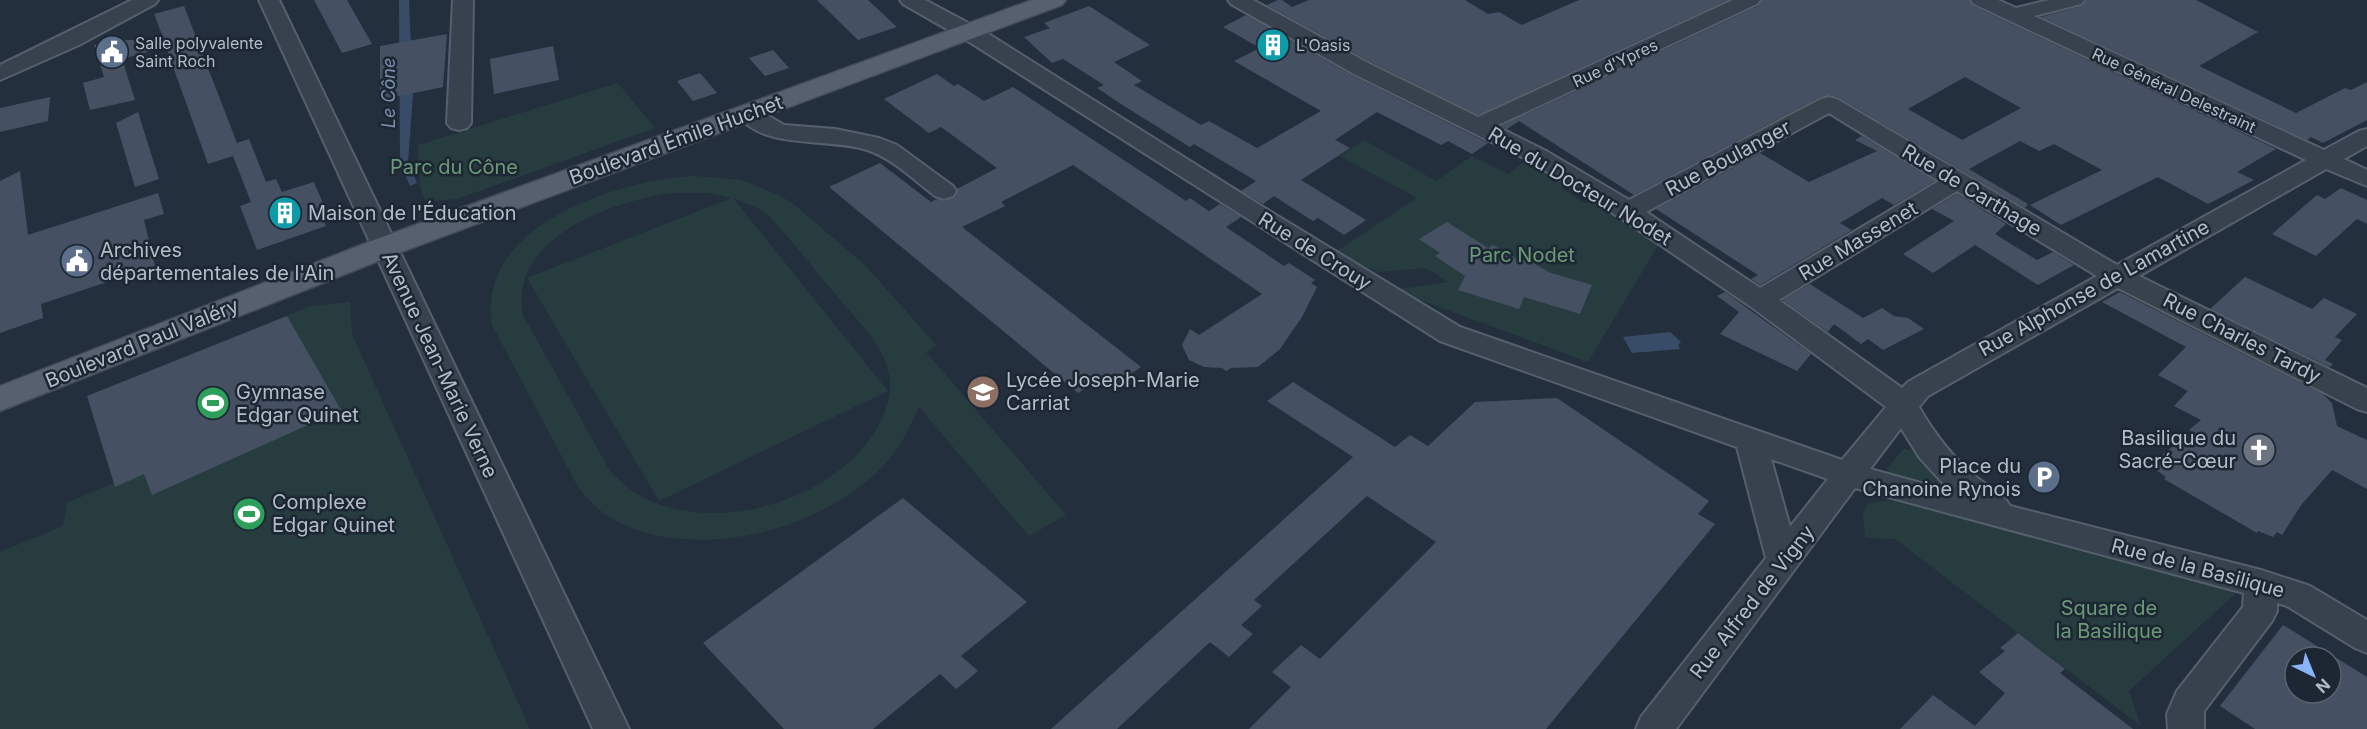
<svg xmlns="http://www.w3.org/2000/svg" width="2367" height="729" font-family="Inter,sans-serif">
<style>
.green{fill:#263c3f;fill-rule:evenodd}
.water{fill:#394c67}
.building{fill:#455162;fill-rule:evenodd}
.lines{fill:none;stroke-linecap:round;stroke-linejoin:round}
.minor-casing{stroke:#565f6c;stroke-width:4}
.major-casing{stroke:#414a57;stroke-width:3}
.minor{fill:#38414e;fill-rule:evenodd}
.major{fill:#56606e;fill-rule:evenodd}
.labels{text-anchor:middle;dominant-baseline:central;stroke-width:5;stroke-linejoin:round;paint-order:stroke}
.far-poi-label{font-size:16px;fill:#b4bcc9;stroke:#1d2633;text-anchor:start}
.far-street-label{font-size:16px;fill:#b4bcc9;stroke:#1d2633}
.far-water-label{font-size:18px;font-style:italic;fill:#7c92b1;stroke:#1d2633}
.street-label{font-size:20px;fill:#b4bcc9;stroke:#1d2633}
.park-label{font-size:20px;fill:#6b9a76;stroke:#1d2633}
.poi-label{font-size:20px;fill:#b4bcc9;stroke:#1d2633;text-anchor:start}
</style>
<rect width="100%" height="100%" fill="#242f3e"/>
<path class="green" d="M618 83 655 128 457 199 426 202 420 187 418 145Z
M1364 140 1436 181 1472 156 1508 174 1526 160 1569 182 1561 188 1585 203 1594 199 1661 240 1588 362 1393 290 1448 282 1426 268 1378 272 1334 253 1417 198 1340 156Z
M696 176 741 180 777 194 792 203 864 264 937 346 926 352 1066 515 1029 536 919 407C909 428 901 447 884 465 824 531 691 565 611 518 598 510 588 499 578 487L492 325C476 224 618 180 696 176ZM670 193H709L732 198 527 278 659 501 888 391 733 198 756 207 768 215C790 238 810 264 830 288 849 312 884 343 889 374 893 393 886 413 876 430 837 494 742 526 671 508 646 502 627 489 610 471L523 315C508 238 611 202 670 193Z
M350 302 352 334 530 729H0V552L63 526 67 503 116 482 87 396 311 306Z
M1904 449C1922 449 1933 468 1942 481L1936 489 1896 478 1886 469Z
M1888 500 1913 503 2234 589 2235 594 2129 691 2141 726 1895 539 1865 538 1863 515 1867 504Z"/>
<path class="water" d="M399 0H409L413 93 408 163 417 183 410 186 400 164Z
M1670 332 1681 342 1678 345 1680 349 1632 353 1623 337Z"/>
<path class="building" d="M314 0H347L372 44 342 53Z
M817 0H868L897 27 858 40Z
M1278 0H1282L1292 7 1309 0H1465L1488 14 1499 12 1522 25 1579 0H1728L1478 115 1371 62 1267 5Z
M1762 0H1969L1973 6 2276 149 2237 172 2254 180 2208 204 2158 177 2061 225 2030 205 2102 170 2054 144 2039 151 2020 141 1969 169 2028 204 2025 208 1838 97 1830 95 1820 97 1634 195 1519 121 1507 129 1501 126 1758 6ZM1965 77 2021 108 1962 140 1908 109Z
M2086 0H2196L2258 32 2199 66 2296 113 2345 88 2351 90 2367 82V120L2323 143 2311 137 2307 140 2041 17 2082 6Z
M184 6 237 143 249 139 266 182 276 179 282 192 314 182 330 220 324 222 326 226 257 250 240 206 251 202 233 156 208 164 166 47 122 59 135 100 90 110 83 83 104 77 94 45 113 40H164L154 14Z
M1089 6 1150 45 1114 62 1142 81 1134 85 1201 125 1209 121 1257 148 1321 111 1234 61 1260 48 1223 27 1246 15 1353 76 1488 143 1472 154 1448 141 1441 145 1377 112 1335 140 1350 148 1301 180 1366 220 1344 235 1318 218 1313 221 1274 196 1263 204 1241 191 1256 181 1194 144 1190 147 1124 106 1097 88 1104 85 1063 59 1052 63 1024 37 1050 28 1044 23Z
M447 34 443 87 380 100V46Z
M553 46 559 80 494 94 490 59Z
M773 50 789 68 765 76 749 58Z
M700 73 717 93 693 101 677 81Z
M937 74 954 86 958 84 984 101 1013 87 1186 201 1190 198 1209 211 1220 204 1241 217 1226 227 1284 266 1289 263 1315 280 1311 283 1317 287 1302 317 1280 349 1258 367 1231 368 1226 371 1222 368 1204 367 1189 360 1182 345 1190 329 1199 335 1262 294 1073 165 1001 202 1005 206 962 227 1141 367 1119 382 1115 379 1106 385 1099 379 1078 393 829 187 880 163 931 202 937 199 945 201 955 197 957 189 997 168 941 127 929 133 884 99Z
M50 97 48 121 0 132V108Z
M138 112 159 179 135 187 116 123Z
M1862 136 1935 181 1894 205 1882 198 1840 223 1852 230 1760 285 1751 279 1758 275 1656 209 1760 153 1809 182 1877 151 1855 140Z
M20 171 28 235 158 193 164 214 144 220 155 266 41 304 43 318 0 333V181Z
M2341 188 2367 200V224L2357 219 2316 256 2272 234 2317 195 2325 199Z
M1957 194 2006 224 1995 234 2037 260 2053 252 2074 265 2038 285 1975 245 1933 273 1903 254 1954 221 1932 209Z
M1447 222 1488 248 1493 245 1519 260 1524 257 1548 272 1592 285 1580 314 1524 297 1519 309 1458 290 1465 276 1435 256 1440 253 1419 239Z
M2245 277 2312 309 2324 298 2357 314 2335 337 2342 340 2325 360 2333 364 2330 367 2210 309Z
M1810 284 1863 318 1882 308 1894 316 1908 318 1924 329 1883 350 1868 339 1861 344 1834 324 1828 332 1783 300Z
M1725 292 1811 354 1797 371 1720 334 1739 312 1717 296Z
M2120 292 2323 394 2332 403 2337 426 2367 440V489L2332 470 2302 504 2282 535 2277 532 2273 537 2258 531 2257 533 2164 479 2166 477 2156 470 2160 466 2153 462 2192 432 2189 430 2201 420 2174 406 2188 391 2158 375 2186 347 2102 302Z
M287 316 341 410 152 495 144 474 115 487 87 396Z
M1293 382 1395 447 1410 435 1428 446 1475 402 1557 398 1709 501 1698 514 1715 524 1546 729H1249L1291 687 1272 672 1301 645 1320 659 1436 542 1367 496 1254 600 1262 606 1241 625 1253 634 1229 657 1210 642 1117 729H1051L1353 457 1267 401Z
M903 498 1027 602 961 656 978 671 956 689 940 674 873 729H784L703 643Z
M2283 625 2367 677V729H2255L2220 706ZM2295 657H2331V693H2295Z
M2018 633 2065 669 2060 673 2133 729H1900L1933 695 1975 726 2005 693 1979 672 2005 651 2000 648Z"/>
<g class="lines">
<g class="minor-casing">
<path id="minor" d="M132 0H158L155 4 79 45 0 80V65Z
M259 0H279L629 729H593Z
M453 0H473L471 123 467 128 459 130 451 128 447 123Z
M900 0H925L987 33 1263 207 1460 327 1842 460 1886 407 1750 306 1619 217 1530 161 1354 74 1231 4 1228 0H1253L1370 64 1478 117 1733 0H1760L1757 4 1496 126 1546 151 1629 200 1821 99 1829 97 1837 99 2117 265 2306 160 1974 4 1971 0H1998L2016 8 2049 0H2084L2081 4 2034 16 2324 150 2359 131 2367 129V146L2344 159 2367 170V186L2326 169 2139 276 2367 388V412L2357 409 2118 288 1928 396 1919 407C1934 433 1952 457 1975 476 1987 486 2002 492 2010 506L2261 570 2298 582 2310 586 2367 620V653L2355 648 2287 606 2277 603V611L2272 621 2204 711V729H2168L2167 714 2177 691 2243 607 2244 593 1855 488 1676 729H1636L1641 717 1766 558 1737 447 1440 341 971 43 903 4ZM1829 113 1939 181 1760 288 1646 212ZM1957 191 2097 276 1908 382 1902 388 1779 300ZM1901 428 1919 457 1950 491 1870 469ZM1771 459 1828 479 1790 527Z
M749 107 757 109 784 125 835 129 879 138 897 145 953 186 956 191 953 196 944 199 935 196C914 180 892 158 867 150 829 137 763 151 737 114L741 109Z"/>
</g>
<g class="major-casing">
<path id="major" d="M1032 0H1066L1062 5 396 254 0 411V386L374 240Z"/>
</g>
<use href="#minor" class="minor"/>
<use href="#major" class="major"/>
</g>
<defs>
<g id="building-disc" transform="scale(1.725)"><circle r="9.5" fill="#0f9aa8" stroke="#1d2633"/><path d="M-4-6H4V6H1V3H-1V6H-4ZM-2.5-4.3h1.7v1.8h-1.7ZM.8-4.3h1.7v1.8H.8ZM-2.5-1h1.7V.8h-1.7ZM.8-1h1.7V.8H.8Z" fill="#fff"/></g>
<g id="civic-disc" transform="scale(1.725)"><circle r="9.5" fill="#5c6f8a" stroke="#1d2633"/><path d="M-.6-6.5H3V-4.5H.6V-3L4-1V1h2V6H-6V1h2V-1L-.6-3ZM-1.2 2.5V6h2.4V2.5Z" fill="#fff"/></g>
<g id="school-disc" transform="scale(1.725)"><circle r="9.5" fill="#8d6e63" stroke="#1d2633"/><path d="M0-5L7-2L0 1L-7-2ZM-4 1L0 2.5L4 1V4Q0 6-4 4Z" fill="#fff"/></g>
<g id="stadium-disc" transform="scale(1.725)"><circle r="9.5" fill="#2e9e5b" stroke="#1d2633"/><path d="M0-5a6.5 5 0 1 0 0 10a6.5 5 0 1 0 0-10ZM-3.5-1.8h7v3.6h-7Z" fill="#fff"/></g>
<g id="church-disc" transform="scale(1.725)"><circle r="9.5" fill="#6b7280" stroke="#1d2633"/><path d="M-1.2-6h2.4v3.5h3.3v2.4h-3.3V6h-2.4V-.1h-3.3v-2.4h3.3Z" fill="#fff"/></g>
<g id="parking-disc" transform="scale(1.725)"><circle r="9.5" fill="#5c6f8a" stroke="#1d2633"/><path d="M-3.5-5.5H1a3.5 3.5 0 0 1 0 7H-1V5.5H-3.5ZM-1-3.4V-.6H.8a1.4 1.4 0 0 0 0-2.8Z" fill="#fff"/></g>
</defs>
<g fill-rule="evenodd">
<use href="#building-disc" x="1273" y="45"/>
<use href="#civic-disc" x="112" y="52"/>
<use href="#building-disc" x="285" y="213"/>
<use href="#civic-disc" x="77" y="261"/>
<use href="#school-disc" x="983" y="392"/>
<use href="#stadium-disc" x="213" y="403"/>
<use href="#church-disc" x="2259" y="450"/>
<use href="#parking-disc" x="2044" y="477"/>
<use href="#stadium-disc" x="249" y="514"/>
</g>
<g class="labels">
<g class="far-poi-label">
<text x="135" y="43">Salle polyvalente<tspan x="135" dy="18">Saint Roch</tspan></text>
<text x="1296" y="45">L'Oasis</text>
</g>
<g class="far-street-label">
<text transform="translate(1615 63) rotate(-25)">Rue d'Ypres</text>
<text transform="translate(2174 90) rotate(25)">Rue Général Delestraint</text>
</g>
<g class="far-water-label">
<text transform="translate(388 93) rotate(-90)">Le Cône</text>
</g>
<g class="street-label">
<text transform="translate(676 140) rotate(-20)">Boulevard Émile Huchet</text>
<text transform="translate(1728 158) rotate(-28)">Rue Boulanger</text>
<text transform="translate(1580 186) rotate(31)">Rue du Docteur Nodet</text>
<text transform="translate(1972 190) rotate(31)">Rue de Carthage</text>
<text transform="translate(1858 241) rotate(-31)">Rue Massenet</text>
<text transform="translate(1315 251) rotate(32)">Rue de Crouy</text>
<text transform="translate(2094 288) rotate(-29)">Rue Alphonse de Lamartine</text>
<text transform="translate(2242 338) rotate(27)">Rue Charles Tardy</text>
<text transform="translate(142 343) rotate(-22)">Boulevard Paul Valéry</text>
<text transform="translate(440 365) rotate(65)">Avenue Jean-Marie Verne</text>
<text transform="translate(2198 568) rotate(15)">Rue de la Basilique</text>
<text transform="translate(1752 602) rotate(-52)">Rue Alfred de Vigny</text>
</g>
<g class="park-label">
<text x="454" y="167">Parc du Cône</text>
<text x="1522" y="255">Parc Nodet</text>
<text x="2109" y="608">Square de<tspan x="2109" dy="23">la Basilique</tspan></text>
</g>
<g class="poi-label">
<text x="308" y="213">Maison de l'Éducation</text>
<text x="100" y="250">Archives<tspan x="100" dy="23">départementales de l'Ain</tspan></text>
<text x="1006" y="380">Lycée Joseph-Marie<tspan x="1006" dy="23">Carriat</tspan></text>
<text x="236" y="392">Gymnase<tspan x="236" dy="23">Edgar Quinet</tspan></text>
<text x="2236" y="438" text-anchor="end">Basilique du<tspan x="2236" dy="23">Sacré-Cœur</tspan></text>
<text x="2021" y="466" text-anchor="end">Place du<tspan x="2021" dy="23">Chanoine Rynois</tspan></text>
<text x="272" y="502">Complexe<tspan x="272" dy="23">Edgar Quinet</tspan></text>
</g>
</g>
<g transform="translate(2313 675) rotate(137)"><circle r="28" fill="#1d2633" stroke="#59626f" stroke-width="1.5"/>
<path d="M0-4.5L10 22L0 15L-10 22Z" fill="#8ab4f8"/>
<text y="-9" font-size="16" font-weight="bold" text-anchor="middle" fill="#b4bcc9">N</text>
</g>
</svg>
